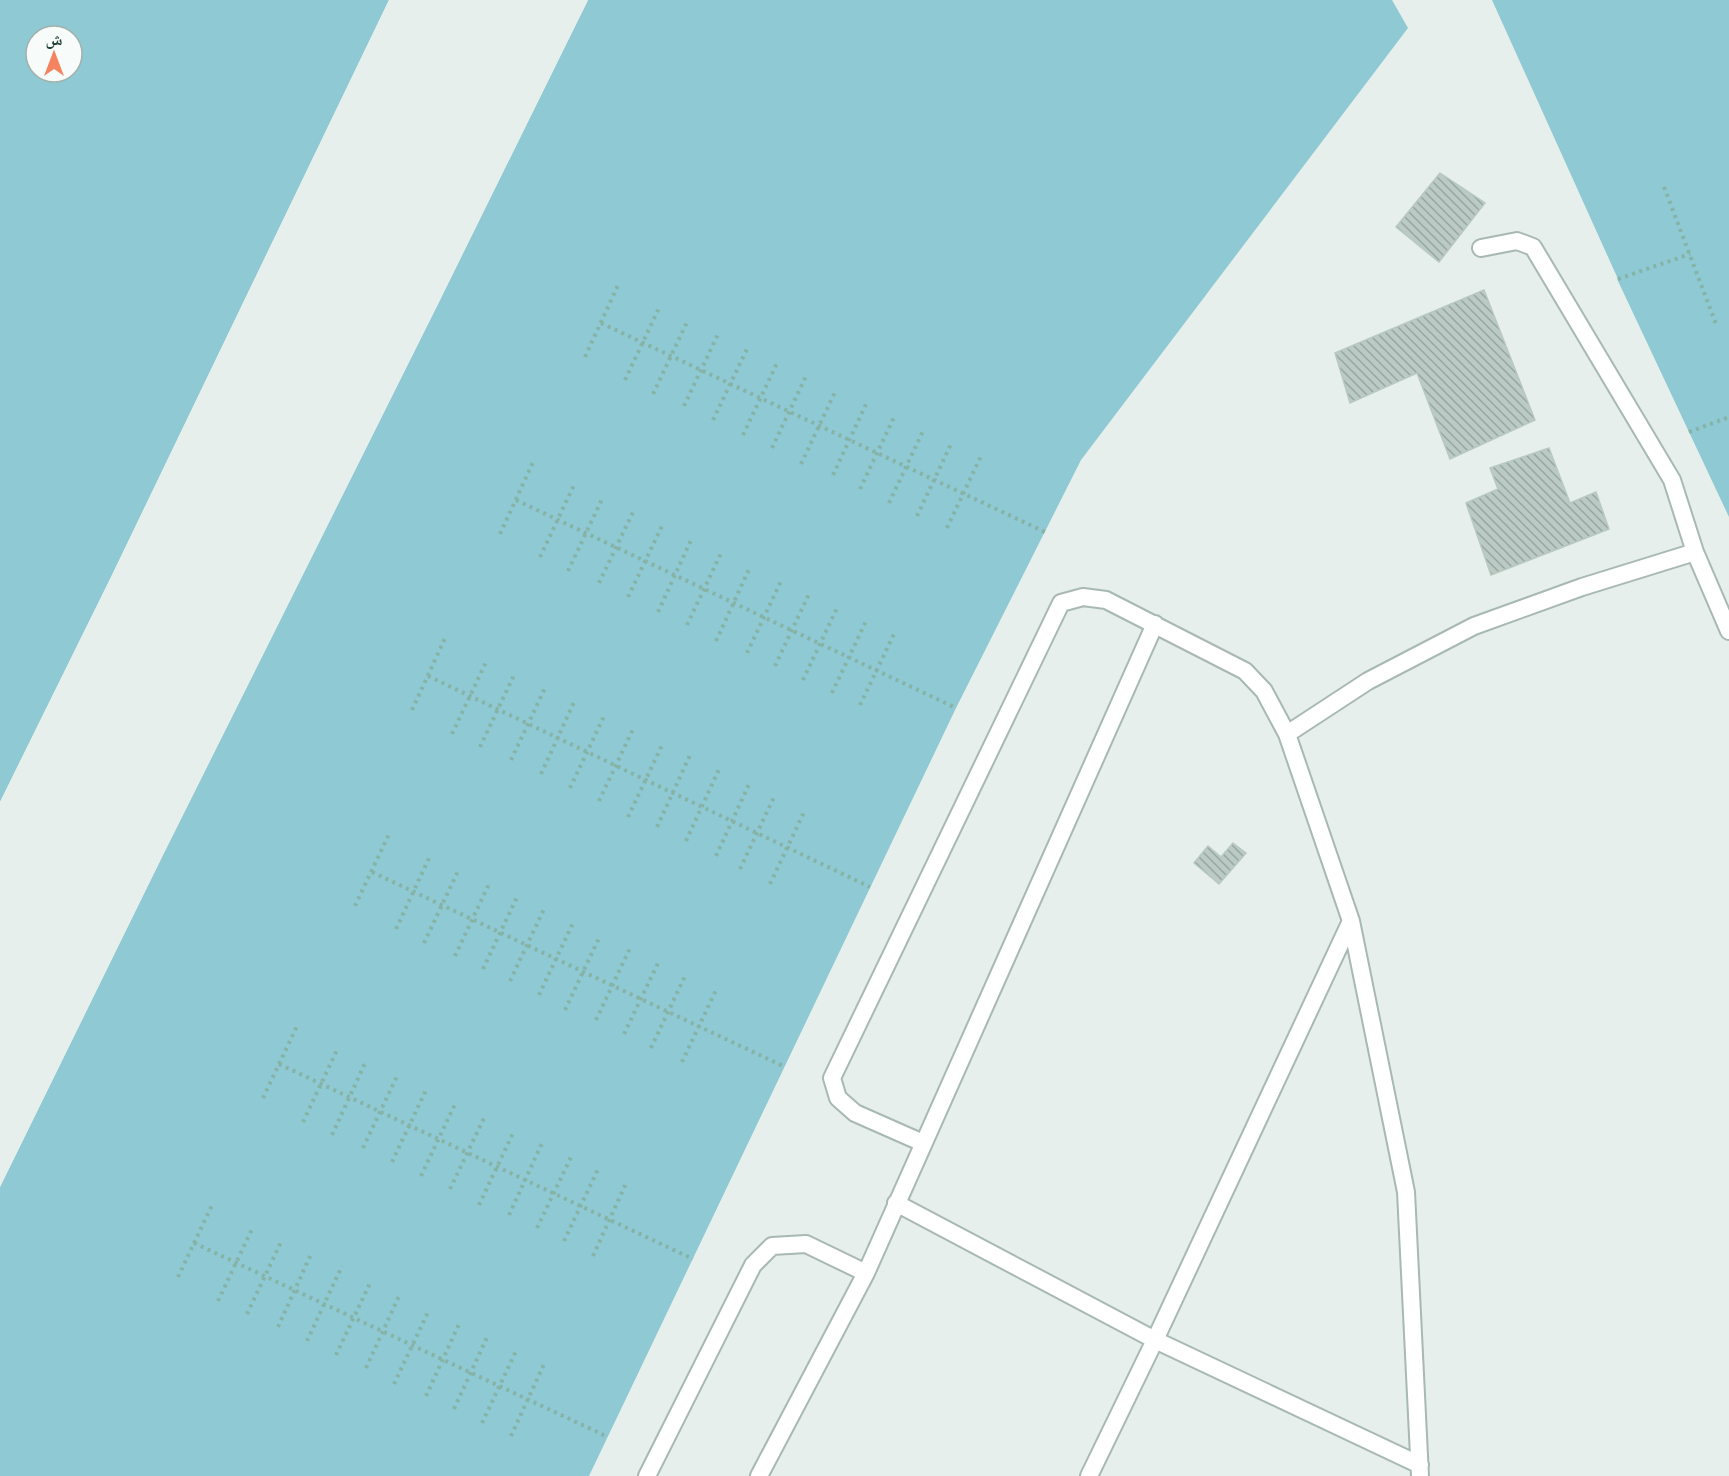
<svg xmlns="http://www.w3.org/2000/svg" width="1729" height="1476" font-family="'Nunito Sans','Noto Naskh Arabic',sans-serif">
<style>
.water{fill:#8ec9d4;fill-rule:evenodd}
.pier{fill:#e6efeb}
.building{fill:url(#building-back-hatch);stroke:#b8c9c2;stroke-width:1.5}
.lines{fill:none;stroke-linecap:round;stroke-linejoin:round}
.service-casing{stroke:#a8b8b2;stroke-width:20}
.path{stroke:#86b3a5;stroke-width:4;stroke-dasharray:3 4.5;stroke-linecap:butt}
.service{stroke:#fff;stroke-width:16}
</style>
<defs>
<pattern id="building-back-hatch" width="6" height="6" patternUnits="userSpaceOnUse" patternTransform="scale(1.5)"><rect width="6" height="6" fill="#bbcac4"/><path d="M-1 5l2 2M0 0l6 6M5-1l2 2" fill="none" stroke="#98a6a0"/></pattern>
</defs>
<rect width="100%" height="100%" fill="#e6efeb"/>
<path class="water" d="M0 0H389L112 575 0 802ZM36 36H72V72H36Z
M588 0H1392L1408 28 1081 460 956 708 589 1476H0V1187L162 857 439 302Z
M1490 0H1729V517L1539 113Z"/>
<path class="pier" d="M389 0H392L391 1 115 577 3 803 0 805V802L112 575Z
M585 0H588L439 302 162 857 0 1187V1180L159 855 437 301Z
M1487 0H1492L1618 279 1612 276 1536 115Z"/>
<path class="building" d="M1440 173 1485 203 1439 262 1396 227Z
M1484 290 1535 420 1450 459 1417 373 1350 403 1335 353Z
M1549 448 1570 503 1596 492 1609 529 1491 575 1466 503 1498 489 1490 468Z
M1233 843 1246 853 1219 884 1194 863 1208 846 1221 857Z"/>
<g class="lines">
<g class="service-casing">
<path id="service" d="M1481 248 1517 241 1533 247 1672 480 1695 552 1729 631
M1287 734 1368 681 1474 626 1582 587 1695 552
M923 1143 855 1113 838 1098 832 1078 1061 603 1083 597 1106 600 1245 671 1264 691 1287 734 1351 921 1406 1192 1420 1476
M896 1203 1155 1340 1420 1465
M647 1476 753 1265 772 1246 806 1244 866 1273
M759 1476 866 1273 1155 624
M1089 1476 1155 1340 1351 921"/>
</g>
<path class="path" d="M1664 187 1716 324
M1618 279 1690 254
M601 323 1045 532
M585 357 619 283
M625 380 660 306
M653 394 688 320
M684 406 719 332
M713 420 748 347
M1689 432 1729 417
M743 435 778 361
M772 448 807 374
M801 464 836 390
M833 475 867 402
M860 489 895 415
M516 500 956 708
M889 503 924 429
M917 516 952 442
M947 528 982 454
M500 534 534 460
M540 557 575 483
M568 571 603 497
M599 583 634 510
M628 597 663 524
M658 612 692 538
M687 625 722 551
M716 641 750 567
M747 653 782 579
M775 666 810 592
M428 676 870 887
M803 680 838 606
M832 693 867 619
M860 705 895 632
M412 710 446 636
M452 734 487 660
M480 747 515 673
M511 760 546 686
M541 774 575 700
M570 788 605 714
M599 801 634 727
M628 817 663 743
M657 827 691 753
M686 841 720 767
M716 856 750 782
M740 869 775 795
M372 872 785 1067
M770 884 805 810
M355 906 390 832
M396 929 430 856
M424 943 459 869
M455 956 490 882
M483 969 518 895
M510 981 545 907
M539 995 574 921
M565 1010 600 936
M596 1020 631 946
M624 1034 659 961
M651 1048 686 974
M682 1062 717 988
M279 1064 693 1259
M263 1098 298 1024
M303 1122 338 1048
M332 1135 366 1061
M363 1148 398 1074
M392 1162 427 1088
M421 1176 456 1102
M450 1189 485 1116
M479 1205 514 1131
M509 1215 543 1141
M537 1228 572 1155
M564 1241 599 1167
M194 1243 608 1437
M593 1256 627 1181
M178 1277 213 1203
M218 1301 253 1227
M247 1314 282 1240
M278 1327 312 1252
M307 1341 342 1266
M336 1355 371 1281
M366 1368 400 1294
M394 1384 429 1310
M426 1396 460 1322
M454 1409 488 1335
M482 1423 517 1349
M511 1436 545 1362"/>
<use href="#service" class="service"/>
</g>
<g transform="translate(54 54)"><circle r="28" fill="#f7fbf9" stroke="#a3b1ad" stroke-width="1.5"/>
<path d="M0-4.5L10 22L0 15L-10 22Z" fill="#f4845f"/>
<text y="-9" font-size="16" font-weight="bold" text-anchor="middle" fill="#24423a">ش</text>
</g>
</svg>
